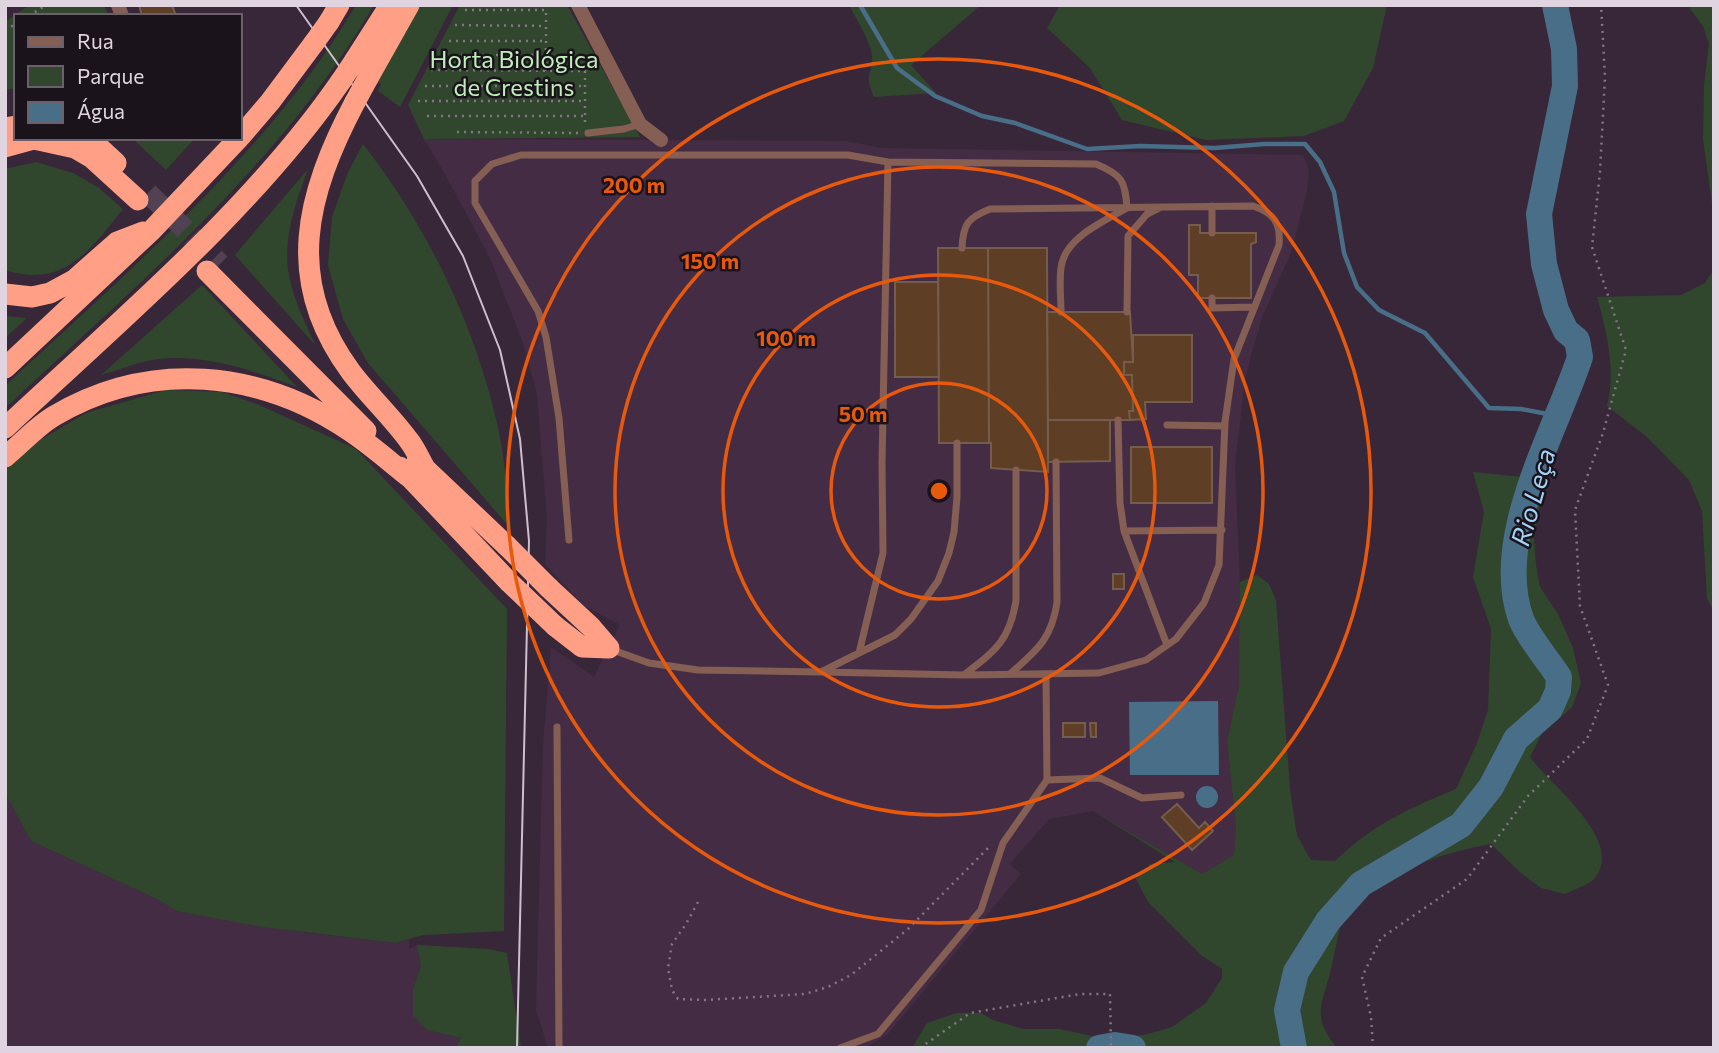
<svg xmlns="http://www.w3.org/2000/svg" width="1719" height="1053" font-family="Commissioner,sans-serif">
<style>
.built{fill:#442d44}
.green{fill:#30472e}
.water{fill:#496e88}
.lines{fill:none;stroke-linecap:round;stroke-linejoin:round}
.stream{stroke:#496e88;stroke-width:4.5}
.river{stroke:#496e88;stroke-width:26}
.building{fill:#5e3e24;stroke:#745d4c;stroke-width:2}
.highway-tunnel{stroke:#514152;stroke-width:21;stroke-dasharray:21 10;stroke-linecap:butt}
.path{stroke:#847685;stroke-width:2.5;stroke-dasharray:2 5;stroke-linecap:butt}
.lane{stroke:#865f54;stroke-width:7}
.street{stroke:#865f54;stroke-width:14}
.highway{stroke:#ffa086;stroke-width:21}
.tram{stroke:#ccc0cc;stroke-width:2}
.highway-bridge{stroke:#ffa086;stroke-width:21}
.ring{fill:none;stroke:#e8590c;stroke-width:3.5}
.labels{text-anchor:middle;dominant-baseline:central;stroke-width:5;stroke-linejoin:round;paint-order:stroke}
.park-label{font-size:24px;fill:#beefb8;stroke:#1b131b}
.water-label{font-size:26px;font-style:italic;fill:#a3d4f8;stroke:#1b131b}
.centre{fill:#e8590c;stroke:#1b131b;stroke-width:3.5}
.ring-label{font-size:21px;text-anchor:middle;font-weight:bold;fill:#e8590c;stroke:#1b131b;stroke-width:5;stroke-linejoin:round;paint-order:stroke}
</style>
<rect width="100%" height="100%" fill="#382739"/>
<path class="built" d="M424 139 845 141 882 148 1303 155 1309 170 1307 191 1291 253 1263 315 1253 348 1245 380 1235 465 1241 610 1239 685 1227 741 1236 827 1234 855 1202 874 1093 811 1049 819 1010 864 1021 874 888 1034 865 1048H548L536 1010 543 744 551 647 594 677 620 625 583 605 545 564 547 519 537 394 523 343 489 256 446 176Z
M5 793 31 841 157 899 177 911 308 933 396 943 409 940V949L417 945 421 966 413 988 427 1030 461 1038 455 1048H5Z"/>
<path class="green" d="M29 5H104L109 16H16V88L5 90V22Z
M356 5H374C281 164 138 284 5 408V386C126 273 272 149 356 5Z
M419 5H453L400 107 378 91 381 84 378 82Z
M460 5H567L640 137 424 139 408 105Z
M849 5H981L911 65 936 93 874 97C863 72 872 79 872 58 872 43 856 19 849 5Z
M1060 5H1387L1373 68 1344 121 1304 136 1206 140 1122 120 1090 68 1047 28Z
M1687 5H1714V218L1703 139 1704 85 1709 44 1703 26Z
M132 138H195L166 170Z
M363 144C423 221 469 312 493 407 504 447 507 488 511 529L368 363 343 319 328 265 332 217 348 172Z
M36 162 73 173 99 188 123 209C90 250 64 289 5 270V169Z
M308 169C295 205 281 242 290 280 295 303 306 325 316 346L235 255Z
M1714 269V612L1707 598 1702 511 1689 480 1647 437 1607 406C1616 371 1607 332 1597 297L1681 295 1705 283Z
M202 285 297 387C253 371 206 354 159 359 140 361 119 370 101 375Z
M5 316 27 318 5 338Z
M166 390 222 392 257 404 356 449 507 609 504 931 423 935 396 943 263 927 177 911 157 899 31 841 5 793V470L35 443 86 413Z
M1473 472 1544 479 1534 538 1536 565 1540 587 1558 614 1573 648 1581 683 1572 707 1541 735 1530 757C1548 783 1627 841 1594 879 1588 885 1573 890 1565 894L1541 888 1521 873 1491 844C1454 850 1371 875 1348 905 1341 914 1334 959 1330 973 1321 1007 1312 1017 1337 1048H912L927 1023 956 1013H981L993 1020 1023 1029H1060L1110 1040 1148 1034 1172 1027 1206 1003 1222 978V969L1201 955 1148 902 1136 879 1150 864 1175 862 1093 811 1202 874 1234 855 1236 827 1227 741 1239 685 1240 582 1257 575 1269 584 1276 600 1290 789 1297 836 1311 860 1335 861C1375 823 1406 810 1456 789L1477 743 1488 710 1491 629 1473 577 1484 512Z
M417 945 488 949 507 953 521 1048H455L461 1038 427 1030 413 1015V988L421 966Z"/>
<path class="water" d="M1218 701 1219 775H1130L1129 702Z
M1196 797a11 11 0 1 1 22 0a11 11 0 1 1-22 0Z"/>
<g class="lines">
<path class="stream" d="M860 5 897 68 935 96 982 116 1015 123 1087 149 1140 146 1215 148 1264 144H1305L1320 162 1334 192 1344 253 1357 287 1379 310 1425 333 1489 408 1521 409 1558 416"/>
<path class="river" d="M1099 1048 1115 1045 1133 1048
M1294 1048 1287 1010 1296 972 1328 921 1361 884 1461 825 1491 787 1516 739 1550 709 1558 691 1559 677C1548 660 1528 637 1521 619 1492 538 1555 433 1580 357L1577 340 1566 331 1556 310 1544 264 1539 214 1565 86 1564 49 1555 5"/>
</g>
<path class="building" d="M139 5H172L176 16H142Z
M1189 225H1200V233H1256V242L1251 244V298H1198V275H1189Z
M938 248H988L989 443H939Z
M988 248H1047L1048 472 991 468V443H989Z
M895 282H938L939 377H895Z
M1047 312H1130L1133 362H1124V375H1132L1133 411H1129L1130 420H1048Z
M1133 335H1192V402H1145L1146 419 1130 420 1129 411H1133L1132 375H1124V362H1133Z
M1048 420H1110V461L1048 462Z
M1131 447H1212V503H1131Z
M1113 574H1124V589H1113Z
M1063 723H1085V737H1063Z
M1090 723H1096V737H1091Z
M1177 804 1199 828 1205 822 1213 831 1192 850 1162 817Z"/>
<g class="lines">
<path class="highway-tunnel" d="M148 193 220 264"/>
<path class="path" d="M465 10H546V71
M29 16 46 5
M455 25 546 26
M5 30 16 24
M449 41H546
M454 55H546
M431 70 585 71V123
M425 86H585
M418 101H585
M427 116H585
M457 132 579 133
M698 902 686 924 672 944 668 968 672 990 678 999 705 1000 805 994 828 987 851 975 908 929 991 845
M920 1048 970 1013 1080 994H1110L1111 1048
M1373 1048 1371 1017 1362 977 1381 938 1467 879 1528 796 1587 739 1608 685 1580 606 1575 510 1603 433 1626 350 1592 247 1600 172 1605 77 1601 5"/>
<path class="lane" d="M588 133 624 129 640 124
M1212 206V233
M1212 298V308L1253 307
M1127 312 1128 236 1147 214 1159 208
M1118 420 1120 503 1124 531 1167 645
M1167 425 1225 426
M1124 531 1222 530
M569 540 559 418 546 337 538 311 475 203V181L492 164 521 155H848L888 162 1096 164C1122 175 1125 180 1127 208 1103 222 1064 238 1061 268 1059 283 1061 298 1061 312
M610 649 649 663 698 670 821 672 895 635 911 619 938 581 949 553 954 532 957 497V443
M859 653 883 553 882 463 888 162
M821 672 964 675 1099 673 1146 660 1176 639 1204 603 1219 565 1225 422 1234 359 1279 245C1281 223 1274 213 1253 206L990 209C967 218 963 225 962 248
M965 674C996 650 1009 641 1016 601V470
M1010 674C1037 650 1051 640 1057 603L1056 462
M557 727 559 1048
M1047 780 1100 778 1142 798 1181 795
M840 1048 878 1034 981 910 1003 843 1047 780 1046 675"/>
<path class="street" d="M118 5 122 16
M578 5 640 124 661 140"/>
<path class="highway" d="M329 22 339 5
M355 60 390 5
M368 78 409 5
M355 102C306 195 283 280 351 372 369 396 392 417 410 442 416 450 420 460 426 470
M5 128 16 126
M240 137 270 102 314 43
M89 138 116 163
M5 147 34 139 75 148 92 158 138 200
M207 271 366 431
M5 294 32 297 50 293 74 280 117 242 143 232
M5 368 152 230 239 138
M5 428C119 321 252 210 341 81
M5 457C21 444 37 426 54 416 150 359 260 370 350 431 371 445 390 462 409 477
M417 461 507 546
M400 467 509 582
M549 588 591 627 609 648
M555 626 582 647 609 648"/>
<path class="tram" d="M296 5 417 176 463 256 500 350 520 439 529 541 517 1048"/>
<path class="highway-bridge" d="M314 43 329 22
M341 81 355 60
M355 102 368 78
M507 546 549 588
M509 582 555 626"/>
</g>
<g class="ring">
<circle cx="939" cy="491" r="108"/>
<circle cx="939" cy="491" r="216"/>
<circle cx="939" cy="491" r="324"/>
<circle cx="939" cy="491" r="432"/>
</g>
<g class="labels">
<g class="park-label">
<text x="514" y="58">Horta Biológica<tspan x="514" dy="28">de Crestins</tspan></text>
</g>
<g class="water-label">
<text transform="translate(1532 497) rotate(-74)">Rio Leça</text>
</g>
</g>
<circle cx="939" cy="491" r="10" class="centre"/>
<g class="ring-label">
<text x="634" y="193">200 m</text>
<text x="710" y="269">150 m</text>
<text x="786" y="346">100 m</text>
<text x="863" y="422">50 m</text>
</g>
<rect width="1719" height="1053" fill="none" stroke="#dfd4df" stroke-width="14"/>
<rect x="14" y="14" width="228" height="126" fill="#1b131b" stroke="#696069" stroke-width="2"/>
<rect x="28" y="37" width="35" height="10" fill="#865f54" stroke="#696069" stroke-width="2"/>
<text x="77" y="49" font-size="21" fill="#dfd4df">Rua</text>
<rect x="28" y="66" width="35" height="21" fill="#30472e" stroke="#696069" stroke-width="2"/>
<text x="77" y="84" font-size="21" fill="#dfd4df">Parque</text>
<rect x="28" y="102" width="35" height="21" fill="#496e88" stroke="#696069" stroke-width="2"/>
<text x="77" y="119" font-size="21" fill="#dfd4df">Água</text>
</svg>
